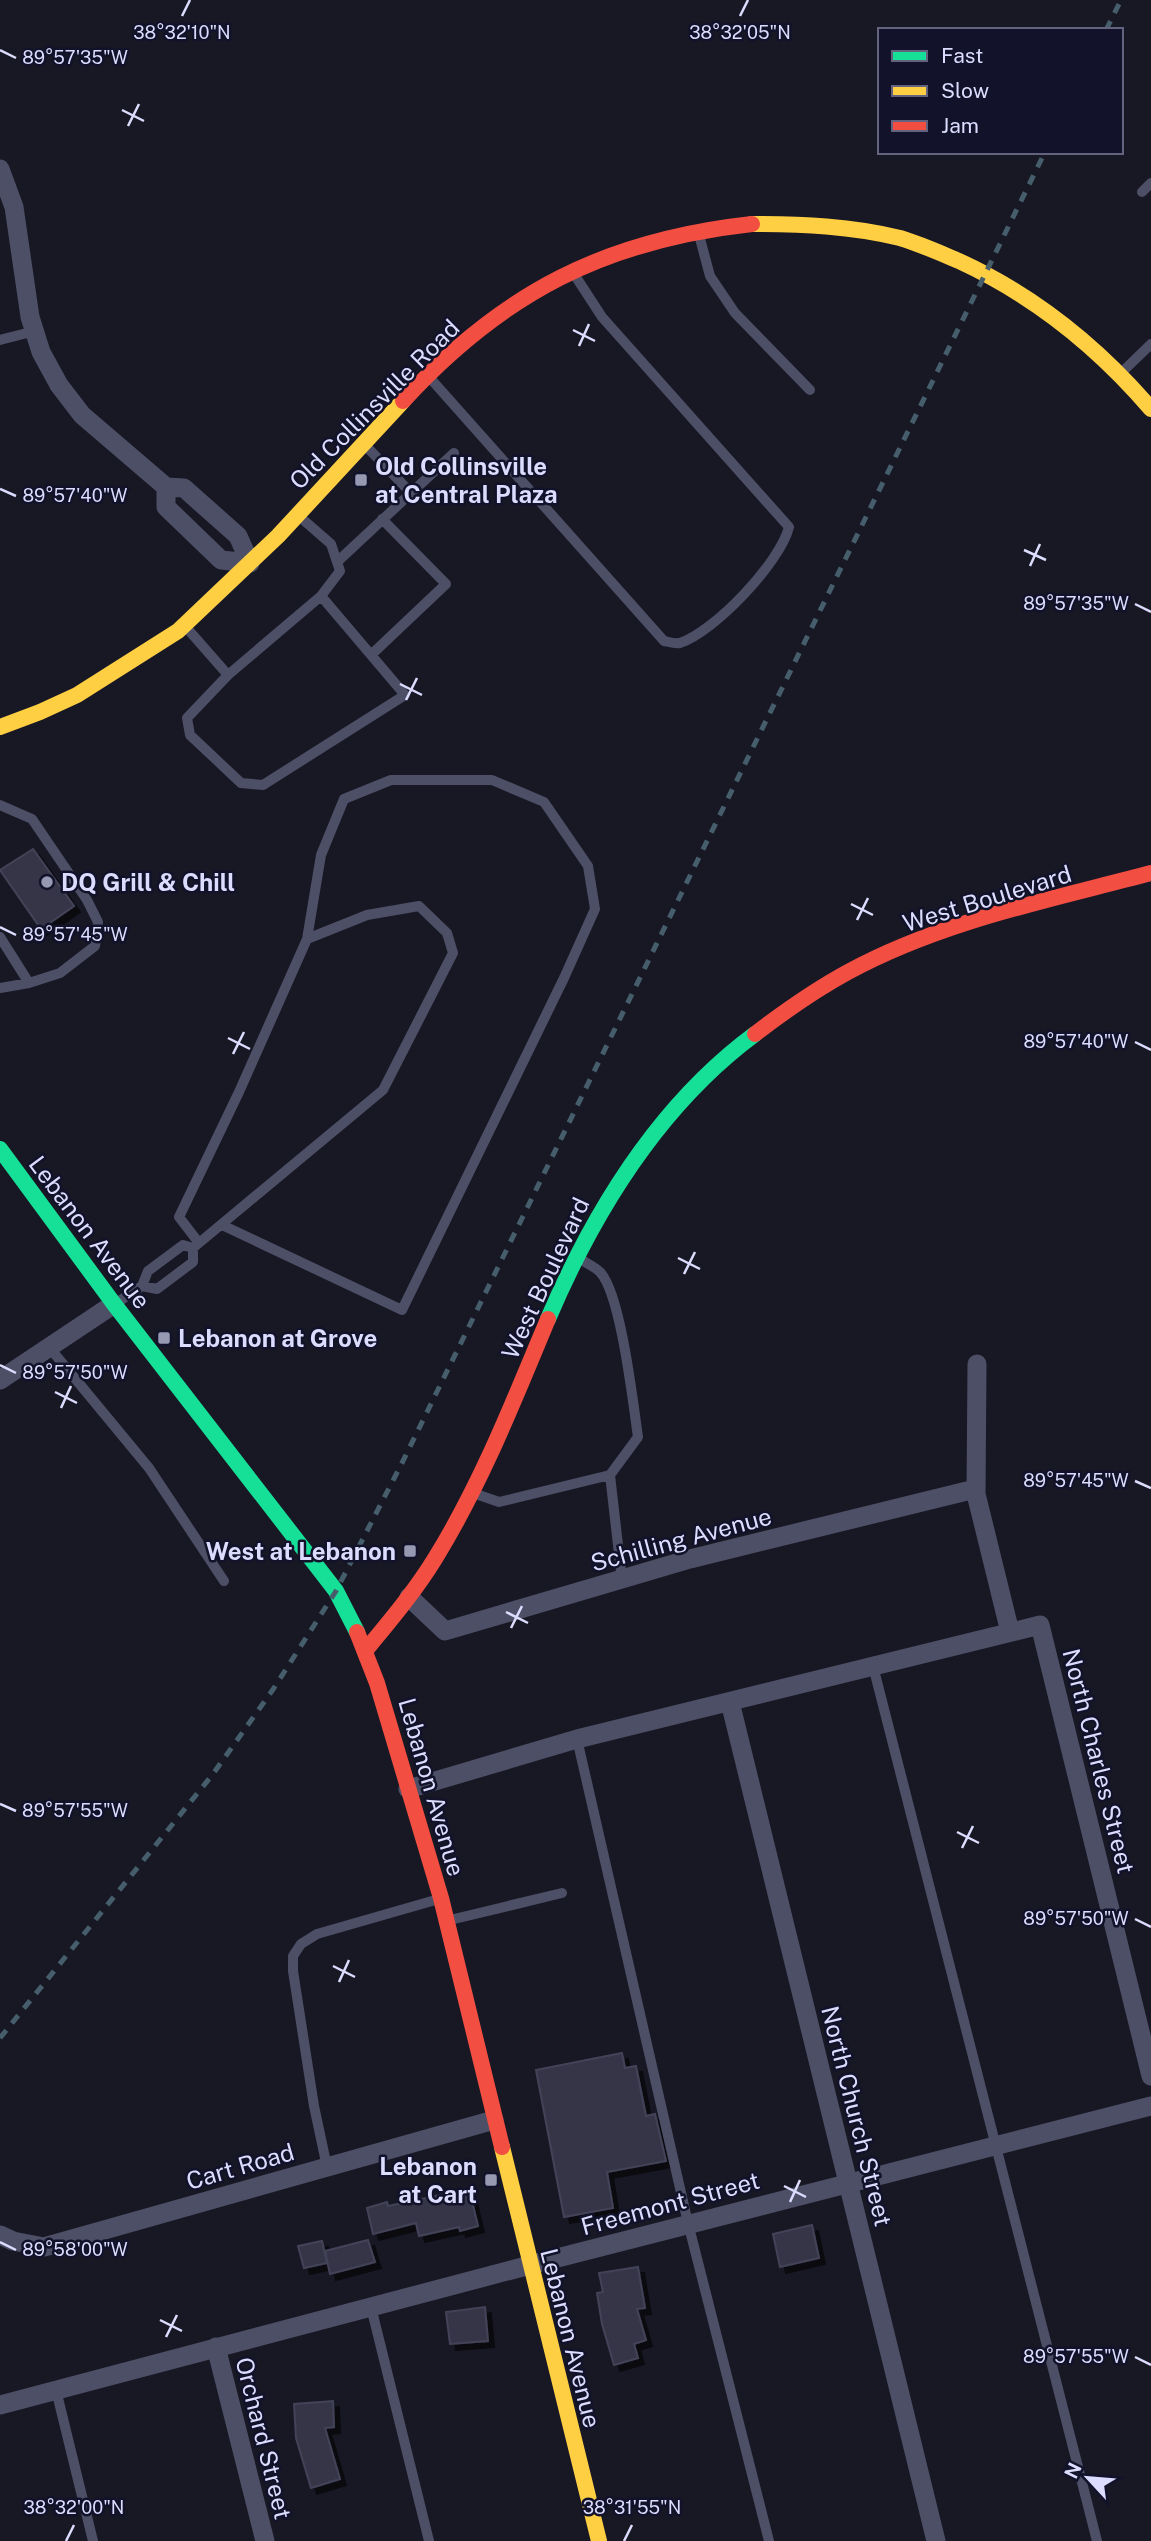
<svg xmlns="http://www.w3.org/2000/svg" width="1151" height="2541" font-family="'Public Sans',sans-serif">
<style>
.building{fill:#363646;stroke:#434358;stroke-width:2;filter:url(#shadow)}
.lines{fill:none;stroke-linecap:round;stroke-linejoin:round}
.lane{stroke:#4d4f66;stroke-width:10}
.street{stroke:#4d4f66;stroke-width:19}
.fast{stroke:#16e098;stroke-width:16}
.slow{stroke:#ffcf43;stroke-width:16}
.jam{stroke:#f24e42;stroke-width:16}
.rail{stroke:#465e6b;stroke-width:5;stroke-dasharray:10 9;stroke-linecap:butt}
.ticks{fill:none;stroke:#dcddfe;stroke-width:2.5}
.poi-dot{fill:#9798b2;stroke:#12122b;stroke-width:2.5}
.labels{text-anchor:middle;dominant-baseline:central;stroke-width:5;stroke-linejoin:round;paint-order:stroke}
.street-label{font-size:24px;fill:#dcddfe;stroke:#12122b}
.poi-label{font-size:24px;font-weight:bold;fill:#dcddfe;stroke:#12122b;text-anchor:start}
.ticks-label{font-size:18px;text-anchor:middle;fill:#dcddfe;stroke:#12122b;stroke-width:5;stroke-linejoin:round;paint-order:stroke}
</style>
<defs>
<filter id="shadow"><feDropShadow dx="6" dy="6" stdDeviation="0" flood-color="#0009"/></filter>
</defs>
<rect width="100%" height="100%" fill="#181825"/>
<path class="building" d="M33 849 74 906 41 929 0 870Z
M622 2053 625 2068 636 2066 646 2116 655 2114 666 2161 607 2172 613 2208 564 2217 536 2070Z
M469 2189 478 2226 460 2231 459 2227 419 2236 416 2223 373 2234 367 2208 387 2202 388 2206Z
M812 2225 819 2258 780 2267 773 2234Z
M368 2240 375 2262 330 2274 325 2251Z
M322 2241 327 2263 304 2268 298 2246Z
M638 2267 645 2308 637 2309 646 2340 634 2344 638 2358 614 2365 602 2324 597 2293 603 2292 599 2273Z
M485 2307 488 2341 450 2344 446 2312Z
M333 2401 334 2427 325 2428 340 2479 311 2488 296 2438 294 2404Z"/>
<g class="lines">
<path class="lane" d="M1142 192 1151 183
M698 231 710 276 735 313 810 390
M0 340 35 331
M1121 373 1151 344
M430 378 664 641C669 642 675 644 680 643 714 632 780 563 789 527L602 317 574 274
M365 445 411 493
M300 517 331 544 340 571 321 596
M337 562 454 453
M185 626 228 675 187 718 190 735 241 783 263 785 405 695 321 596 228 675
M371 655 446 584 382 519
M0 805 32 819 87 900 98 922 95 946 60 973 29 983 0 988
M0 937 29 983
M222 1225 402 1310 564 978 595 909 588 866 544 802 492 780H391L344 799 321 855 307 939
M193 1248 383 1090 453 953 447 933 419 906 367 915 307 939 239 1092 179 1217 199 1243
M577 1257C584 1262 594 1266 600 1272 621 1294 633 1403 638 1437L610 1475
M142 1286 157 1289 193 1262V1248
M115 1304 142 1286 148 1271 183 1245 193 1248
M49 1347 149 1468 224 1581
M473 1493 499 1502 610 1475 622 1580
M873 1666 1097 2541
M577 1739 688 2223 769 2541
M450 1920 562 1893
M327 2167 314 2106 293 1971V1956L301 1944 317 1934 439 1899
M371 2307 429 2541
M56 2390 93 2541"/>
<path class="street" d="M0 169 14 207 30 317 41 352 59 385 82 415 166 487 184 488 238 536 250 563 221 560 166 507V487
M977 1364 976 1494 1010 1632
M0 1380 114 1304
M409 1597 445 1631 690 1559 975 1489 976 1494
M730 1702 936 2541
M408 1789 577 1739 1040 1625 1151 2076
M0 2235 13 2241 44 2247 494 2120
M216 2347 265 2541
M0 2405 530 2265 1151 2106"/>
<path class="fast" d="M0 1149 114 1304 336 1591 357 1632
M548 1319C594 1211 659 1105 755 1034"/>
<path class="slow" d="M752 224C802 224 851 226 900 238 920 244 940 253 959 261 1035 296 1097 346 1151 409
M0 727 40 712 77 695 178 631 278 536 403 401
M502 2147 599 2541"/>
<path class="jam" d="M403 401C503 292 606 240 752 224
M755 1034C785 1011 815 990 848 972 942 921 1049 900 1151 873
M357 1632 377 1683 441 1898 502 2147
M365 1651C390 1621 416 1590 436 1557 482 1482 514 1400 548 1319"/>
<path class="rail" d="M1106 30 1121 0
M0 2038 213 1774 274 1688 336 1591 402 1463 1045 152"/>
</g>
<path class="ticks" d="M182 16 190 0M740 16 748 0M0 50 16 58M122 110 144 121M128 126 139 104M573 330 595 341M579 346 589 324M0 489 16 496M1024 550 1046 560M1030 566 1040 544M1135 604 1151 612M400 684 422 695M406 700 417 678M851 904 873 915M857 920 868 898M0 927 16 935M228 1038 250 1049M1135 1042 1151 1050M233 1054 244 1032M678 1258 700 1269M684 1274 695 1252M0 1365 16 1373M55 1392 77 1403M61 1408 71 1386M1135 1481 1151 1488M506 1612 528 1623M511 1628 522 1606M0 1804 16 1811M957 1832 979 1843M962 1848 973 1826M1135 1919 1151 1927M333 1966 355 1977M339 1982 349 1960M784 2186 806 2197M790 2202 800 2180M0 2242 16 2250M160 2320 182 2331M166 2337 177 2315M1135 2357 1151 2365M66 2541 74 2525M624 2541 632 2525"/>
<g class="poi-dot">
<rect x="354" y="473" width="14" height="14" rx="3.5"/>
<circle cx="47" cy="882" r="7"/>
<rect x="157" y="1331" width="14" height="14" rx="3.5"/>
<rect x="403" y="1544" width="14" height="14" rx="3.5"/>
<rect x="484" y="2173" width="14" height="14" rx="3.5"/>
</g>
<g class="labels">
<g class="street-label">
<text transform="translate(374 404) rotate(-45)">Old Collinsville Road</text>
<text transform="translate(987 898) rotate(-17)">West Boulevard</text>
<text transform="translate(90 1232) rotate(53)">Lebanon Avenue</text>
<text transform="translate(545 1278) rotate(-65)">West Boulevard</text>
<text transform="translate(681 1539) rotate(-15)">Schilling Avenue</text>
<text transform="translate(1099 1761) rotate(76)">North Charles Street</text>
<text transform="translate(432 1787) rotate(74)">Lebanon Avenue</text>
<text transform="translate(857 2116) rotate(76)">North Church Street</text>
<text transform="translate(240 2166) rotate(-16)">Cart Road</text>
<text transform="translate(670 2203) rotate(-15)">Freemont Street</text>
<text transform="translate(571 2338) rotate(76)">Lebanon Avenue</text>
<text transform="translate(264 2438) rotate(76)">Orchard Street</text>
</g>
<g class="poi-label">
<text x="375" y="466">Old Collinsville<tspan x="375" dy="28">at Central Plaza</tspan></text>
<text x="61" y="882">DQ Grill &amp; Chill</text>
<text x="178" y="1338">Lebanon at Grove</text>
<text x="396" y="1551" text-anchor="end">West at Lebanon</text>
<text x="477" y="2166" text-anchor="end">Lebanon<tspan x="477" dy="28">at Cart</tspan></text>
</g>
</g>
<g class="ticks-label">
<text x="182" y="39">38°32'10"N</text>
<text x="740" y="39">38°32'05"N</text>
<text x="75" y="64">89°57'35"W</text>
<text x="75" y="502">89°57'40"W</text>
<text x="1076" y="610">89°57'35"W</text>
<text x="75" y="941">89°57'45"W</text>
<text x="1076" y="1048">89°57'40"W</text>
<text x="75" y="1379">89°57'50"W</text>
<text x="1076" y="1487">89°57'45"W</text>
<text x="75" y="1817">89°57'55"W</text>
<text x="1076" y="1925">89°57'50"W</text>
<text x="75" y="2256">89°58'00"W</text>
<text x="1076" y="2363">89°57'55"W</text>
<text x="74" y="2514">38°32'00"N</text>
<text x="632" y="2514">38°31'55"N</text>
</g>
<rect x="878" y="28" width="245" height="126" fill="#12122b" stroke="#63637f" stroke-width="2"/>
<rect x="892" y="51" width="35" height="10" fill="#16e098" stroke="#63637f" stroke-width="2"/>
<text x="941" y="63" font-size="21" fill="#dcddfe">Fast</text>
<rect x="892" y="86" width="35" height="10" fill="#ffcf43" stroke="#63637f" stroke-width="2"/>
<text x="941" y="98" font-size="21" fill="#dcddfe">Slow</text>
<rect x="892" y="121" width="35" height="10" fill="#f24e42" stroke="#63637f" stroke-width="2"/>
<text x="941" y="133" font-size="21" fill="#dcddfe">Jam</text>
<g transform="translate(1088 2478) rotate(296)" stroke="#12122b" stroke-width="5" paint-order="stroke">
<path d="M0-5L12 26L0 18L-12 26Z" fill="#dcddfe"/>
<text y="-10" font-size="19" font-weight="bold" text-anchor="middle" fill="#dcddfe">N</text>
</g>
</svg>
